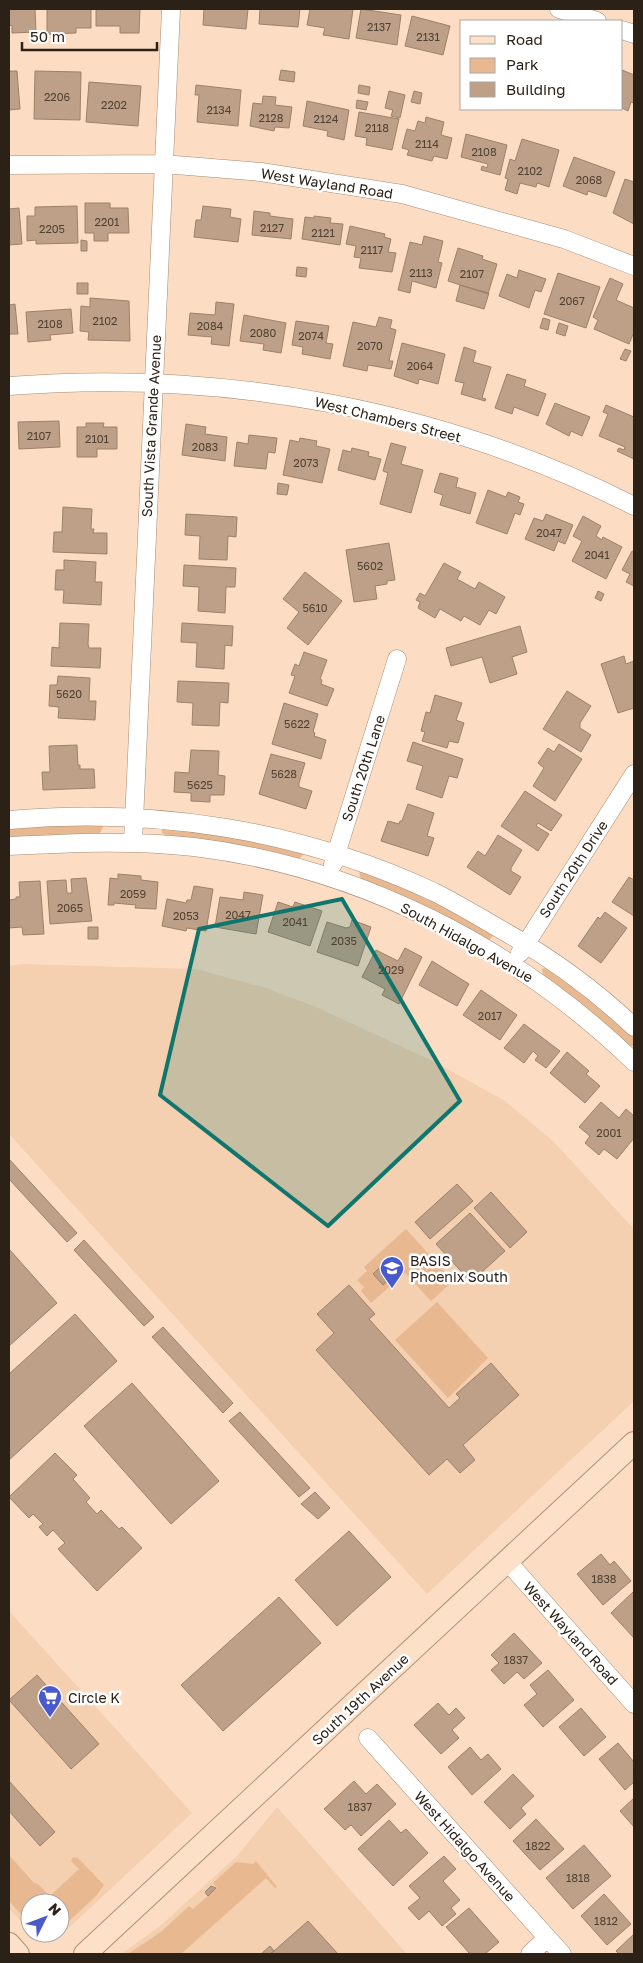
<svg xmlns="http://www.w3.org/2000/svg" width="643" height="1963" font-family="'Golos Text',sans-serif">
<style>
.built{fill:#f4cfb0}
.green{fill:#e8b990}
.building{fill:#bda087;stroke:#9c8169}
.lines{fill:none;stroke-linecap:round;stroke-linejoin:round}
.minor-casing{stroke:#a68a72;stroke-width:19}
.major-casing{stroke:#b29073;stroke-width:24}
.minor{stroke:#fff;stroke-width:18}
.major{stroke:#fce0c8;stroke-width:22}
.marked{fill:#0f766e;fill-opacity:0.2;stroke:#0f766e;stroke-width:4;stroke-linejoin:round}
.labels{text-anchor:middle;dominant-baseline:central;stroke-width:5;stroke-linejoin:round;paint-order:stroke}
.number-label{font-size:11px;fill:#504133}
.street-label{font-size:14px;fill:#2c2117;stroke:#fff}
.poi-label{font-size:14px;fill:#2c2117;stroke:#fff;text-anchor:start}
</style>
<rect width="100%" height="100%" fill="#fcddc3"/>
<path class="built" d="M22 964 195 969 263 987 316 1007 435 1062 505 1101 553 1141 634 1229V1401L427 1594 9 1134V966Z
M9 1611 192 1813 73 1924 62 1933 51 1936 33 1933H60V1903H30V1930L9 1909Z
M277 1807 407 1954H121L159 1927 237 1856Z"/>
<path class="green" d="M41 824 102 826 103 827 100 833 9 838V827Z
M162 827 241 835 303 853V855L298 860 224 843 165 835 162 833Z
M363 870 454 909 494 935 489 940 418 903 361 879 359 873Z
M546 967 593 1001 634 1037V1046H629L595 1016 543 975 542 969Z
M406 1229 453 1281 431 1301 405 1273 371 1303 361 1291 364 1287 357 1280 367 1271 364 1267Z
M437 1302 488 1358 448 1398 395 1340Z
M9 1855 34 1883 38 1884 50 1896 79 1869 71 1861 73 1857 78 1858 104 1885 97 1895 66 1924 60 1925V1903H30L29 1923 9 1901Z
M256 1861 277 1887 275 1888 266 1878 181 1954H128L162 1931 189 1906 193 1909 217 1888 213 1883 236 1862 253 1864Z"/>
<path class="building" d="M9 9H35L36 32 12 33V25L9 26Z
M47 9H91V28H76V33L47 34Z
M96 9H140L139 33H120V26H96Z
M204 9H248L246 29 203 25Z
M260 9H300L298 27 259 24Z
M310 9H353L349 39 323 35 325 28 307 25Z
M361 9 401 15 397 45 356 38Z
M412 16 450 26 443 55 405 46Z
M281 70 295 72 294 82 279 80Z
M622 70 634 75V103L631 102 628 111 622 108Z
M9 71H17L20 109 9 110Z
M35 71 81 72 80 120 34 119Z
M89 82 141 86 138 126 86 122Z
M196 85 241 90 238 126 197 122 199 95H195Z
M359 85 370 87 369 95 358 93Z
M389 91 405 95 400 118 391 116 393 110 385 108Z
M414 91 422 93 420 104 411 102Z
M263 96 276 97 275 105 292 107 289 128 275 127 274 131 250 126 253 103 262 104Z
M357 100 368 102 366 110 356 108Z
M307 101 349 110 344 140 327 136 328 131 303 126Z
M359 112 399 119 392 150 366 145 367 138 355 136Z
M426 117 444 122 441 135 452 138 447 159 434 156 432 161 407 155 409 150 402 148 407 129 415 131 418 121 425 123Z
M466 134 507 145 500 175 481 170 482 166 487 168 488 164 461 157Z
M522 139 559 150 549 187 537 183 536 187 520 183 517 194 505 190 508 179 505 178 510 159 515 161Z
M574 157 615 172 606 197 588 191 587 195 563 186Z
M625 179 634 182V224L613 213Z
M85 203H110V208H128L129 233H108V241H94V233H85Z
M77 206 78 243 36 244V240L27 241V216H35V207Z
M203 206 231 209 230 217 241 219 238 242 194 237 196 220H201Z
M19 208 22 244 9 245V209Z
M254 211 270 213V216L293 219 291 239 252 235Z
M314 216 331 218 330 223 343 224 340 245 302 239 305 217 314 218Z
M350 226 385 234 384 237 391 239 388 252 396 253 392 272 359 268 361 258 354 257 356 246 346 244Z
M424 236 443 241 438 262 442 263 436 288 412 281 410 293 398 290 410 242 422 245Z
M81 240 87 241V251H81Z
M458 248 483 256 482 259 497 264 488 294 448 281Z
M297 267 307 268 306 277 296 276Z
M519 270 546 279 541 292 535 290 529 308 499 296 507 274 517 278Z
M558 273 600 287 586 328 544 314Z
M610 278 623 284 616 300 634 308V332L629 344 594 329 598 320 593 317Z
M77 283H88V294H77Z
M460 285 489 293 484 309 456 301Z
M90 298 129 301 130 341 88 340 89 332 80 331 81 306 90 307Z
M216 302 234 304 229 346 211 344 212 337 188 335 190 313 215 315Z
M15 304 18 334H9V305Z
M71 309 73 333 50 335 51 340 28 342 26 312Z
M244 315 286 323 281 353 263 350 264 344 240 341Z
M379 317 392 320 390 328 396 330 389 361H393L391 369 368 365 367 371 343 366 353 322 376 327Z
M543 318 550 320 548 330 540 328Z
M296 321 329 326 326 343 333 344 330 359 302 354 303 347 292 345Z
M559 323 568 326 565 336 556 333Z
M402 343 445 354 438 384 419 379 418 384 394 376Z
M464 347 476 351 473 362 491 367 482 398 486 399 485 401 461 394 464 383 455 381Z
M625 349 631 351 626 361 620 359Z
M507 374 526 380 524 386 546 394 538 416 514 407 512 414 495 408Z
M555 403 590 417 582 436 571 431 569 436 546 424Z
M606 405 634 417V459L617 451 619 448 624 450 625 447 599 436 608 414 603 412Z
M59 421 60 447 19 449 18 422Z
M86 423H104L103 427H117V449H97V457H77V427H86Z
M186 424 206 427 205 434 227 437 225 461 182 455Z
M249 435 277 438 275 453 268 452 266 469 234 466 237 442 248 444Z
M300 438 317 441 316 446 330 449 322 483 283 475 290 440 299 442Z
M391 443 406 447 401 464 423 470 411 513 380 504 388 473 383 471Z
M352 448 369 452 368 456 381 459 375 480 338 470 343 450 351 452Z
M440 473 458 478 456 487 476 493 470 514 440 505 443 495 434 492Z
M278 483 289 485 287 495 277 494Z
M488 490 506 497 508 492 520 497 518 502 524 504 520 515 515 513 507 534 476 523Z
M63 507 92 509 91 529H94L93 533H107V554L53 552 54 532H62Z
M186 514 237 517 236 537 228 536 227 560 199 559 200 536 185 535Z
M546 514 573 525 565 544 558 541 554 551 525 539 534 518 543 521Z
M583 516 601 526 596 536 602 540 603 537 622 547 606 579 572 561 582 541 573 536Z
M389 543 395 580 387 581V584L375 586 377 599 354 602 346 550Z
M632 551 634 552V586L626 582 630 574 622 570Z
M64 560 96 562 95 582H102L101 605 63 603 64 590H55L56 570H64Z
M444 563 461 572 457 579 475 589 479 582 505 597 496 614 489 610 480 625 464 616 461 621 440 609 435 618 418 608 420 602 416 600 420 593 425 596Z
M184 565 236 568 235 587H226L225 613 198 611 199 587 183 586Z
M305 572 342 601 308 645 287 628 299 612 283 599Z
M598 591 604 594 601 601 595 598Z
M60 623 89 624 88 644 89 648H101L100 668 51 666 52 647 59 648Z
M182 623 233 626 232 646 225 645 224 669 196 667 197 643 181 642Z
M520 626 527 652 512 657 517 674 490 683 482 657 451 666 446 648Z
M304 652 327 660 320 679 322 680 321 684 334 689 327 706 289 693 295 676 291 675 295 664 299 666Z
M624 656 626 664 634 661V708L618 713 601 664Z
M58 676 90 678 89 701H96L95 720 58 718 59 707 49 706 50 685H57Z
M178 681 229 683 228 703 220 702 219 726 192 725 193 703 177 702Z
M567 691 591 706 580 723V728L591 735 581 752 543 729Z
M435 695 462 703 456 720 464 723 458 743 449 741 447 748 422 741 425 732 421 731 426 712 430 713Z
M284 703 318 714 313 732 315 733 314 736 326 740 321 759 272 744Z
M413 742 463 759 457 778 449 776 442 798 416 789 423 766 407 761Z
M559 744 582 759 555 801 533 786 544 768 538 763 548 748 554 752Z
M77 745 78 765H80V769H94L95 788 43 790 42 772H50L49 746Z
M191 750 219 751 218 775 225 776 224 795H210V802L191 801V793L174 792 175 772 189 773Z
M271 754 305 763 299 783V787L312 791 306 809 259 794Z
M525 791 562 815 551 831 538 823 536 826 549 834 538 851 501 826Z
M408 804 434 813 427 836 434 838 428 856 381 841 388 821 399 824 400 821H402Z
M498 835 522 850 511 868V871L521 877 510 895 467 867 478 851 485 856Z
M118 874 141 876V880L158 882 156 909 135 908 136 905 114 903V905H108L110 878 118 879Z
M629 877 634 880V916L612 902Z
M86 878 92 921 50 924 47 881 66 880 67 893H72L71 879Z
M40 881 44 934 23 935 22 927 9 928V900L16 899V897H20L19 882Z
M194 886 213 889 206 931 187 928 186 931 162 926 167 899 186 903 187 900H191Z
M244 892 263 895 256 934 215 927 220 897 243 900Z
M278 902 293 907 295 902 322 911 310 946 268 932Z
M605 912 627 928 601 963 578 946 598 917 600 919Z
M352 920 371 927 358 966 317 952 327 922 346 928 350 927Z
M88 927H98V939H88Z
M405 948 422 957 399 1004 382 995 385 989 362 977 376 950 398 961Z
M432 961 469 984 457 1006 419 985Z
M481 990 517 1015 500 1040 463 1015Z
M524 1024 560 1051 546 1068 535 1060 538 1056 533 1051 524 1063 504 1048Z
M567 1052 589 1071 586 1074 600 1086 585 1103 550 1073Z
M601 1102 619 1118 626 1109 634 1116V1138L617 1159 604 1149 599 1155 585 1143 590 1136 579 1127Z
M9 1159 77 1233 67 1242 9 1179Z
M457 1184 473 1201 430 1239 415 1222Z
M491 1192 527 1232 510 1248 474 1208Z
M470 1213 505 1251 471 1282 436 1244Z
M84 1240 154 1317 144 1326 74 1250Z
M9 1249 57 1303 9 1346Z
M390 1258 401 1269 383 1285 373 1274Z
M349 1285 375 1314 369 1319 449 1408 460 1398 456 1394 491 1363 519 1395 463 1445 475 1460 460 1473 447 1459 429 1475 316 1350 334 1333 317 1314Z
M75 1314 117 1361 9 1460V1374Z
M163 1327 233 1403 223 1413 152 1337Z
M132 1383 219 1481 171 1524 84 1426Z
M240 1412 310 1488 299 1497 229 1421Z
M55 1453 77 1475 73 1479 90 1498 86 1502 97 1514 101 1510 119 1529 122 1527 142 1548 97 1591 58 1549 65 1543 53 1530 47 1536 39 1527 43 1524 33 1514 29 1518 9 1497Z
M315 1492 330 1508 318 1519 301 1504Z
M349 1531 391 1577 337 1626 295 1580Z
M601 1554 610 1565 614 1561 631 1581 603 1605 577 1574Z
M634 1591V1638L611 1613Z
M279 1597 321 1643 223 1731 181 1685Z
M514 1633 542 1663 524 1679 517 1672 504 1684 491 1670 499 1663 491 1655Z
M548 1670 574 1700 543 1727 524 1705 537 1694 530 1685Z
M37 1675 99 1744 71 1769 9 1700Z
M438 1703 449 1715 456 1708 465 1718 452 1730 459 1738 441 1754 414 1725Z
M581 1708 606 1737 584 1756 559 1727Z
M618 1743 634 1762V1782L625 1790 599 1759Z
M470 1747 481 1760 488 1754 501 1769 472 1795 448 1767Z
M513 1774 534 1796 521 1808 526 1814 510 1829 484 1802Z
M9 1781 55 1832 40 1846 9 1811Z
M354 1781 366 1794 377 1784 396 1804 361 1836 351 1825 345 1830 324 1809Z
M634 1798V1827L620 1811Z
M536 1819 564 1849 540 1870 513 1841Z
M389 1820 401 1833 406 1829 428 1853 393 1886 358 1849Z
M584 1845 611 1876 573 1909 546 1878Z
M444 1856 456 1869 443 1881 460 1900 451 1908 456 1914 442 1926 429 1911 419 1920 408 1908 420 1898 409 1886Z
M211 1886 216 1888 208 1896 205 1892Z
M604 1894 631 1924 607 1945 581 1916Z
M469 1908 499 1942 485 1954H470L446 1927Z
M308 1921 338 1954H270L274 1951Z
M634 1934V1954H619L616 1951Z
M270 1946 274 1951 270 1954H261Z"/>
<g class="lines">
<g class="minor-casing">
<path id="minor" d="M559 9 597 21
M622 30 634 34
M9 165 163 164 261 172 402 194 564 239 634 266
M9 386C222 369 443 409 634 506
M9 820C154 807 301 830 434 892 456 903 478 916 500 929 548 956 594 989 634 1027
M133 843 171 9
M9 846C70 843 132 840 194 847 359 867 515 947 634 1062
M333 864 397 659
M520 953 634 774
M507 1561 634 1704
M368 1738 562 1954
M530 1954 547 1938"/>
</g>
<g class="major-casing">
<path id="major" d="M9 1944 18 1954
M85 1954 634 1443"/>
</g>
<use href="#minor" class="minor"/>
<use href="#major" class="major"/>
</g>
<path class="marked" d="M342 899 460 1101 328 1226 160 1095 199 929Z"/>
<defs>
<g id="school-pin" transform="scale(1.25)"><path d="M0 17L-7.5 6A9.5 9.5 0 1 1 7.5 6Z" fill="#4959ce" stroke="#fff"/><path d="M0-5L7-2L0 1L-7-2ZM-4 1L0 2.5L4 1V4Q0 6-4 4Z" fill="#fff"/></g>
<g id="supermarket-pin" transform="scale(1.25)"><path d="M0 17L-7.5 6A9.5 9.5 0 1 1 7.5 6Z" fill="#4959ce" stroke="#fff"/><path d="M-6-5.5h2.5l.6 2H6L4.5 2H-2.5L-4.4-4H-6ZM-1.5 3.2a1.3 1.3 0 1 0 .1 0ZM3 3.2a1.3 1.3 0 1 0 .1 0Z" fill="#fff"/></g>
</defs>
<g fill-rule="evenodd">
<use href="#school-pin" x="392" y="1268"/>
<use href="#supermarket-pin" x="50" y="1697"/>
</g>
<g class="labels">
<g class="number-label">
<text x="379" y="26">2137</text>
<text x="428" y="36">2131</text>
<text x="57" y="96">2206</text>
<text x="114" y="104">2202</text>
<text x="219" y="109">2134</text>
<text x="271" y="117">2128</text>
<text x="326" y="118">2124</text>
<text x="377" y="127">2118</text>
<text x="427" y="143">2114</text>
<text x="484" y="151">2108</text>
<text x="530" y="170">2102</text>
<text x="589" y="179">2068</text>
<text x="107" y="221">2201</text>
<text x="272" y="227">2127</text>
<text x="52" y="228">2205</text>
<text x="323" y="232">2121</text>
<text x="372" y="249">2117</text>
<text x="421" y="272">2113</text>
<text x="472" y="273">2107</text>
<text x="572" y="300">2067</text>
<text x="105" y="320">2102</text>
<text x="50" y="323">2108</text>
<text x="210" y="325">2084</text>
<text x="263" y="332">2080</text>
<text x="311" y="335">2074</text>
<text x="370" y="345">2070</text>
<text x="420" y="365">2064</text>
<text x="39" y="435">2107</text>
<text x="97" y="438">2101</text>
<text x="205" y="446">2083</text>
<text x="306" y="462">2073</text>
<text x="549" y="532">2047</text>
<text x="597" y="554">2041</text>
<text x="370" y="565">5602</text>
<text x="315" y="607">5610</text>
<text x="69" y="693">5620</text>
<text x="297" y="723">5622</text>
<text x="284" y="773">5628</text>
<text x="200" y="784">5625</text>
<text x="133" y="893">2059</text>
<text x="70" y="907">2065</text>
<text x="238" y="914">2047</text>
<text x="186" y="915">2053</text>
<text x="295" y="921">2041</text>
<text x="344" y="940">2035</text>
<text x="391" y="969">2029</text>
<text x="490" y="1015">2017</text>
<text x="609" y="1132">2001</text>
<text x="604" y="1578">1838</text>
<text x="516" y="1659">1837</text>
<text x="360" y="1806">1837</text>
<text x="538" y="1845">1822</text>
<text x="578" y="1877">1818</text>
<text x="606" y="1920">1812</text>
</g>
<g class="street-label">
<text transform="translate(327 183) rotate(9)">West Wayland Road</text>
<text transform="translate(388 419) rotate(14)">West Chambers Street</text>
<text transform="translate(151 426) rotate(-87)">South Vista Grande Avenue</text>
<text transform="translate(363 768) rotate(-72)">South 20th Lane</text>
<text transform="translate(573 869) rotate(-57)">South 20th Drive</text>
<text transform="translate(467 942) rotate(29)">South Hidalgo Avenue</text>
<text transform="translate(571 1633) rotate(48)">West Wayland Road</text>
<text transform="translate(360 1699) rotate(-43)">South 19th Avenue</text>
<text transform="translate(465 1846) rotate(48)">West Hidalgo Avenue</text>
</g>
<g class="poi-label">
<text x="410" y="1260">BASIS<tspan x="410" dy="16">Phoenix South</tspan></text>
<text x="68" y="1697">Circle K</text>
</g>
</g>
<rect width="643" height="1963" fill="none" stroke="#2c2117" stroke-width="20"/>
<rect x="460" y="20" width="162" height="90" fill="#ffffff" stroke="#aba6a2"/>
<rect x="470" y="36" width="25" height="8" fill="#fce0c8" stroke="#aba6a2"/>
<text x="506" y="45" font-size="15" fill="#2c2117">Road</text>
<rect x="470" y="58" width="25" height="15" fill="#e8b990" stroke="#aba6a2"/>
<text x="506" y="70" font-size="15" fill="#2c2117">Park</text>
<rect x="470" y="82" width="25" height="15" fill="#bda087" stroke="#aba6a2"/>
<text x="506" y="95" font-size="15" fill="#2c2117">Building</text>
<g transform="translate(45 1918) rotate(48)"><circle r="24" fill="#ffffff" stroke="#aba6a2"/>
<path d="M0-4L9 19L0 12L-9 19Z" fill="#4959ce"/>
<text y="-8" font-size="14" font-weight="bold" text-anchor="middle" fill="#2c2117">N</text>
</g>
<path d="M22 42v8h135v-8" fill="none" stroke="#2c2117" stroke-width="2.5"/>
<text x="30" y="42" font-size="15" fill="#2c2117" stroke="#ffffff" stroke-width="4" paint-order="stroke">50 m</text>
</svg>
